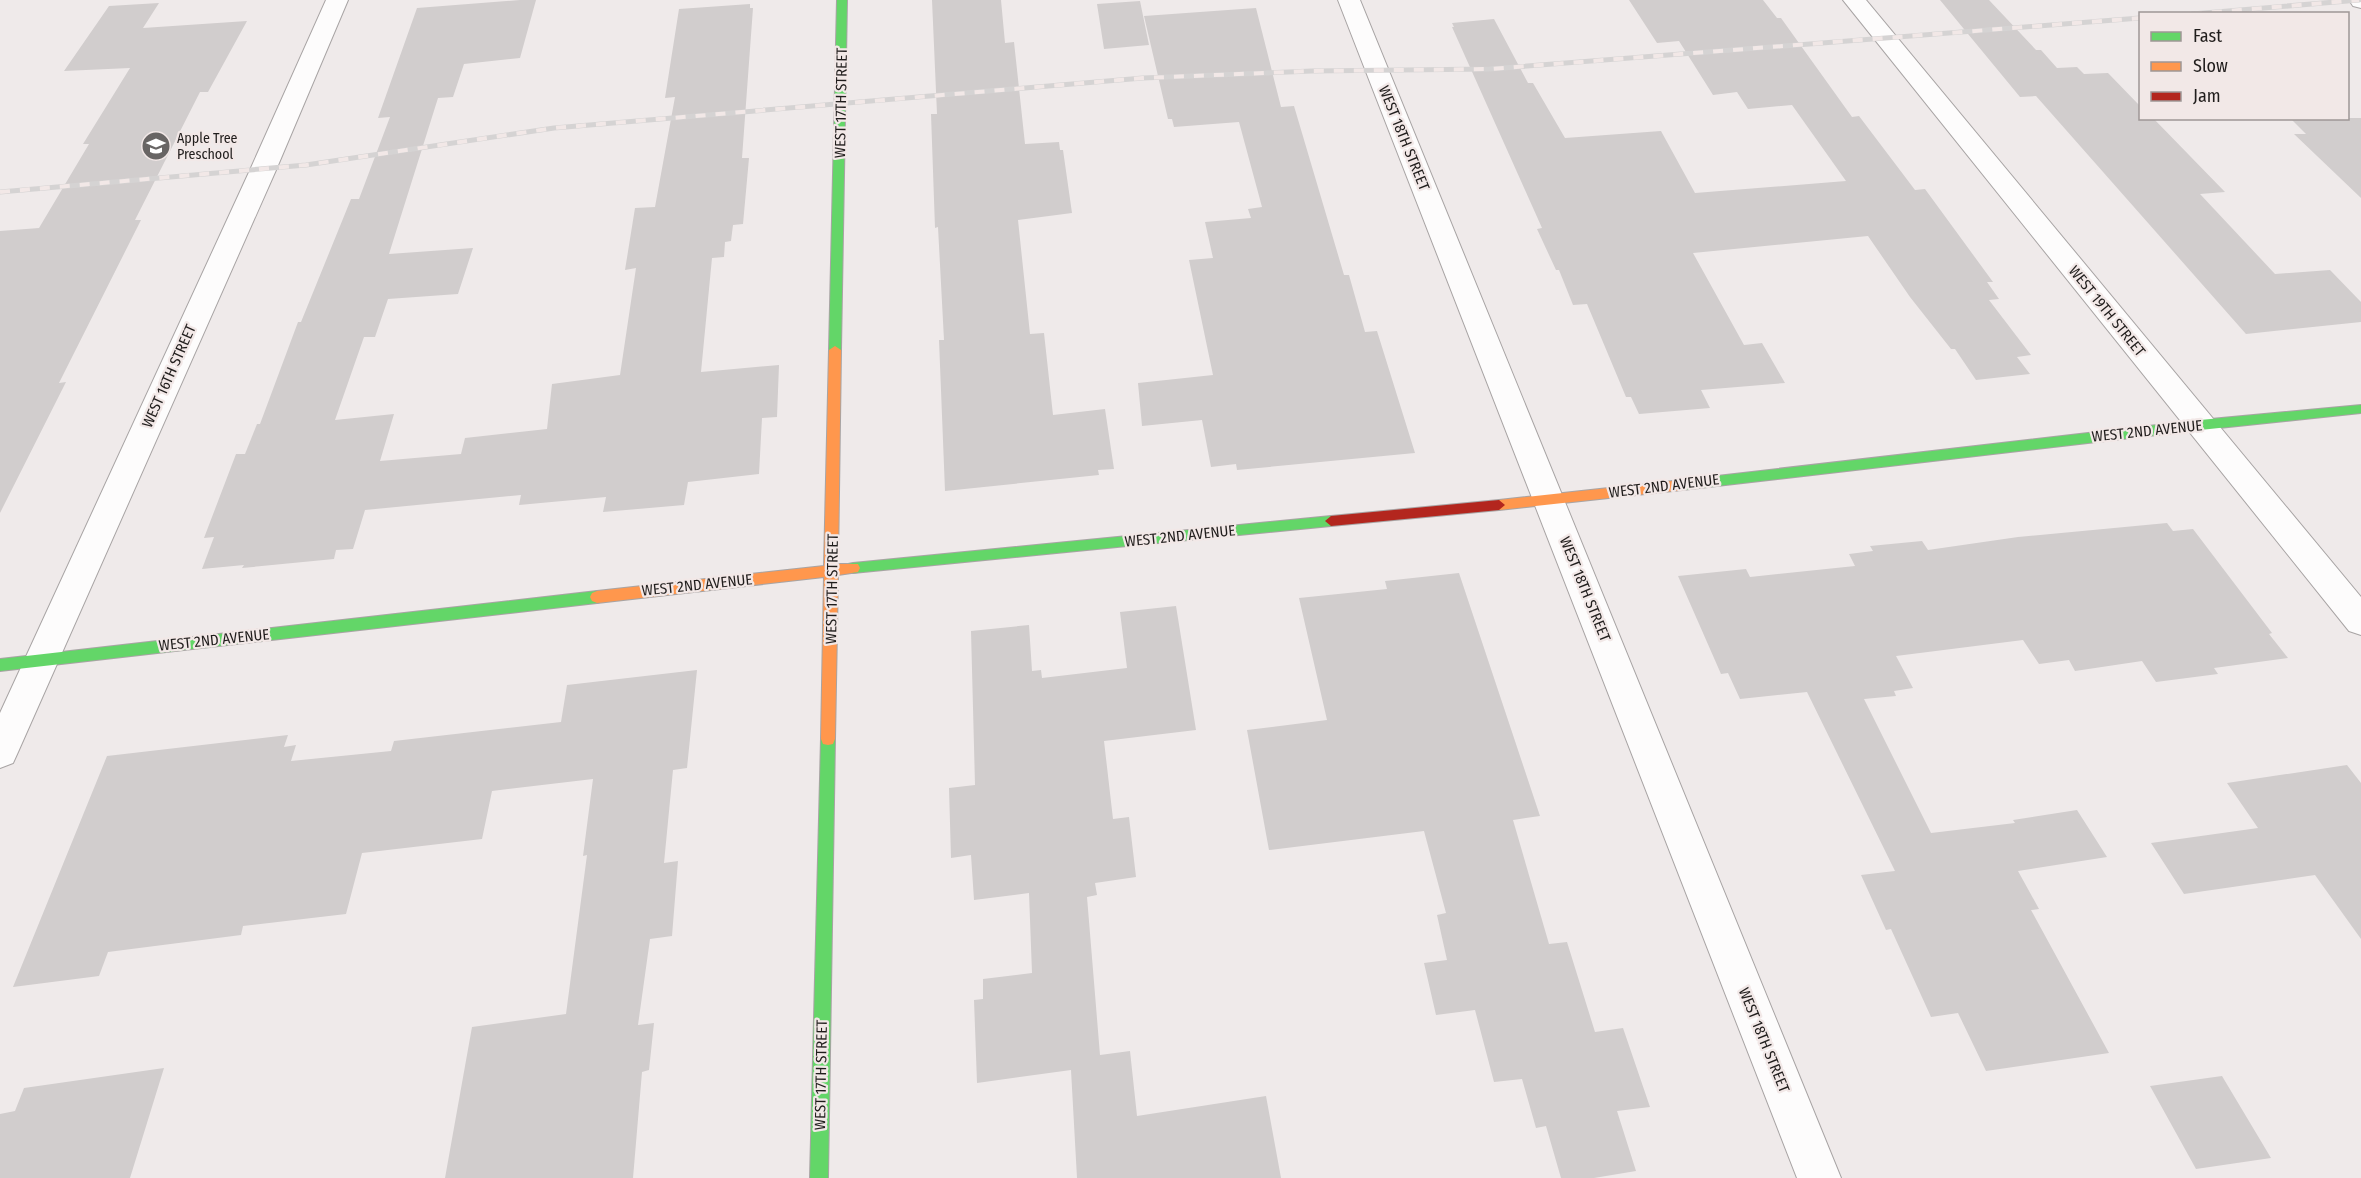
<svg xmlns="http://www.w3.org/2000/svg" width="2361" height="1178" font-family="'Fira Sans Condensed',sans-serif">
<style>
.building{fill:#d1cdcd}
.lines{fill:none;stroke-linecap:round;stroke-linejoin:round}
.street-casing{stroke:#a8a4a4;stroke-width:2}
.fast-casing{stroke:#a8a4a4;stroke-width:2}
.slow-casing{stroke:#a8a4a4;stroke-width:2}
.jam-casing{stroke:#a8a4a4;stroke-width:2}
.street{fill:#fdfcfc;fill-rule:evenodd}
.fast{fill:#63d668;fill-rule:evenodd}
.slow{fill:#ff974d;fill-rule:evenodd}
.jam{fill:#b3261e;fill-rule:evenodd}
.rail-casing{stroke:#d5d3d3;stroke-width:5}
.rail{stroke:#f2e8e7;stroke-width:4;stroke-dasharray:10;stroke-linecap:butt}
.labels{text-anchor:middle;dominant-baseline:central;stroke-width:4.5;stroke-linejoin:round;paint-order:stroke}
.far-poi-label{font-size:14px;fill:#201d1c;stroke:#f2e8e7;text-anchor:start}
.street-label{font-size:15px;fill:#201d1c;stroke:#f2e8e7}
</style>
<rect width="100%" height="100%" fill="#efeaea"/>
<path class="building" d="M520 0H536L520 58 464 64 453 97 438 98 389 254 473 248 458 294 388 299 375 337H364L335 420 394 414 380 461 461 454 465 438 547 429 552 384 620 375 636 268 625 270 635 208 655 207 675 97 665 98 679 9 750 4V8H753L742 158H749L743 224 733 225 731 241 725 242 724 257 712 258 701 372 779 365 777 417 762 418 759 474 688 482 684 505 603 512 606 497 519 505 521 495 365 510 353 549 336 550 334 559 242 568 244 565 202 569 214 537 204 538 236 454H245L257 424H260L298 322H301L351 199H359L390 117 378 118 417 8Z
M932 0H1001L1005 43 1014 42 1025 144 1059 142 1060 150H1063L1072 213 1018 220 1030 334 1044 333 1053 415 1105 409 1114 469 1098 470 1099 475 945 491 939 340H944L938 227 935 228 931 114H937Z
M1629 0H1763L1777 18H1781L1852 117 1859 116 1915 190 1925 189 1993 282H1987L1999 299 1989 300 2031 355 2017 357 2030 374 1976 380 1955 349H1951L1910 297 1868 236 1693 253 1744 345 1762 343 1785 383 1701 390 1710 408 1639 414 1631 397H1626L1587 304 1573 305 1559 270H1556L1537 229 1542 228 1452 27H1454L1452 23 1494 19 1528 83H1533L1565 138 1661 131 1695 193 1846 181 1792 105 1748 109 1737 92 1713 95 1679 41 1657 43Z
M1940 0H1989L2036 50H2041L2057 68 2077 67 2084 74 2108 73 2140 106V118H2153L2225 192 2200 194 2275 274 2330 270 2361 302V322L2246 334 2036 96 2020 97Z
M1140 1 1149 45 1104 49 1097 4Z
M159 3 143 28 247 21 208 92H200L135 220H141L59 383 66 382 0 513V231L39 228 89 144H83L130 68 64 71 109 6Z
M1256 8 1281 107 1294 106 1344 275H1349L1365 332 1377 331 1415 453 1237 470 1236 464 1211 467 1202 420 1142 426 1138 383 1213 375 1189 260 1213 258 1205 222 1251 218 1248 209 1262 207 1239 122 1174 127 1172 119H1168L1144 16Z
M2290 118H2361V198L2294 134H2306Z
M2167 523 2173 531 2193 529 2272 633 2269 634 2288 658 2214 668 2218 674 2156 682 2142 661 2075 671 2069 660 2039 664 2023 640 1896 656 1913 688 1894 691 1896 696 1864 699 1931 833 2015 823 2013 820 2077 810 2107 857 2018 871 2039 909 2031 910 2109 1053 1986 1071 1958 1013 1931 1017 1891 929 1886 930 1861 875 1895 871 1807 692 1740 699 1728 673 1721 674 1678 576 1746 569 1750 577 1855 566 1849 554 1873 551 1870 546 1922 541 1928 550 2018 537Z
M1459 573 1540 816 1513 820 1549 944 1567 942 1595 1032 1623 1028 1650 1107 1617 1111 1636 1171 1594 1178H1561L1546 1126 1536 1128 1522 1079 1494 1082 1475 1010 1436 1015 1424 963 1447 960 1437 915 1446 913 1424 831 1269 850 1247 730 1327 720 1299 598 1387 589 1385 581Z
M1176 606 1196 730 1104 741 1113 819 1129 817 1136 877 1095 883 1097 895 1087 897 1100 1055 1130 1051 1137 1116 1266 1096 1281 1178H1077L1071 1070 977 1083 974 1000 983 999V979L1032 973 1029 893 974 900 971 855 951 858 949 788 975 785 971 631 1029 625 1032 671 1041 670 1042 678 1127 668 1120 612Z
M697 670 687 768 673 770 664 863 678 861 672 936 650 939 638 1025 654 1023 649 1070 642 1072 633 1178H445L472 1027 566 1014 587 855 583 856 593 779 492 791 482 839 362 853 346 914 243 926 241 935 108 952 99 976 13 987 107 756 288 735 284 747 296 745 291 761 391 751 394 741 561 722 567 685Z
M2347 765 2361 783V939L2315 875 2184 894 2151 843 2258 828 2227 783Z
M164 1068 130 1178H0V1114L15 1111 24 1088Z
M2222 1076 2271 1158 2196 1169 2150 1086Z"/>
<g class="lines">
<g class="street-casing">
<path id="street" d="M326 0H348L276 170 18 752 13 763 0 768V713L250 170Z
M1338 0H1360L1841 1178H1797Z
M1843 0H1866L2361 597V635L2349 631Z
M2349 0H2361V8L2353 6Z"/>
</g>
<g class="fast-casing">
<path id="fast" d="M837 0H847L841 350 835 354 829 350Z
M2361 405V413L2200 430 1682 490 1676 485 1682 480 2200 420Z
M1331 516 1337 521 1331 526 853 573 848 572 846 568 848 564 853 563Z
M597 591 602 593 604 597 602 601 597 603 0 671V659Z
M828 733 833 734 835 739 828 1178H810L821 739 823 734Z"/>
</g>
<g class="slow-casing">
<path id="slow" d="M835 346 841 350 838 564H858L860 568 858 572 838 575 835 739 833 744 828 745 823 744 821 739 824 577 597 603 592 601 590 597 592 593 597 591 824 566 829 350Z
M1682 480 1688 485 1682 490 1499 510 1493 505 1499 500Z"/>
</g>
<g class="jam-casing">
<path id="jam" d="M1499 500 1505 505 1499 510 1331 526 1325 521 1331 516Z"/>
</g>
<use href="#street" class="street"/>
<use href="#fast" class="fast"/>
<use href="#slow" class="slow"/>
<use href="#jam" class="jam"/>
<g class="rail-casing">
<path id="rail" d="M2192 14 2359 0
M0 192 306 165 554 128 1143 78 1312 71 1490 69 2140 18"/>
</g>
<use href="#rail" class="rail"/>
</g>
<defs>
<g id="school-disc" transform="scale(1.5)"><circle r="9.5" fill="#686564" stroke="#f2e8e7"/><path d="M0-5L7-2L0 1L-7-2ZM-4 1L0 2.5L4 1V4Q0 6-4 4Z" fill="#fff"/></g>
</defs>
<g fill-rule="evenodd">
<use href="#school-disc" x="156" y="146"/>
</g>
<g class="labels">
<g class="far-poi-label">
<text x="177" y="138">Apple Tree<tspan x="177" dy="16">Preschool</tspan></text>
</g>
<g class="street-label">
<text transform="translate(841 103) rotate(-89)">WEST 17TH STREET</text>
<text transform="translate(1404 138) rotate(68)">WEST 18TH STREET</text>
<text transform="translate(2107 311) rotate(51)">WEST 19TH STREET</text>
<text transform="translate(169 376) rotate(-66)">WEST 16TH STREET</text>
<text transform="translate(2147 431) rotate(-6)">WEST 2ND AVENUE</text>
<text transform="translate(1664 486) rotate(-7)">WEST 2ND AVENUE</text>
<text transform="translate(1180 536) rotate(-6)">WEST 2ND AVENUE</text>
<text transform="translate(697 585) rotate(-6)">WEST 2ND AVENUE</text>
<text transform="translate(832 589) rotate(-89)">WEST 17TH STREET</text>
<text transform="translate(1585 589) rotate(68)">WEST 18TH STREET</text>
<text transform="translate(214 640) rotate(-6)">WEST 2ND AVENUE</text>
<text transform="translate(1764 1040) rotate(68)">WEST 18TH STREET</text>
<text transform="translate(821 1075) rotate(-89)">WEST 17TH STREET</text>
</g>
</g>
<rect x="2139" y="12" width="210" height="108" fill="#f2e8e7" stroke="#9e9796" stroke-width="1.5"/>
<rect x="2151" y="32" width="30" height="9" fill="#63d668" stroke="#9e9796" stroke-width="1.5"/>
<text x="2193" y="42" font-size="18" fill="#201d1c">Fast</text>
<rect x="2151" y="62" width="30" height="9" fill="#ff974d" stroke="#9e9796" stroke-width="1.5"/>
<text x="2193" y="72" font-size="18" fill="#201d1c">Slow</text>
<rect x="2151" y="92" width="30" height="9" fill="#b3261e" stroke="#9e9796" stroke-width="1.5"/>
<text x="2193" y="102" font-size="18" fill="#201d1c">Jam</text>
</svg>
